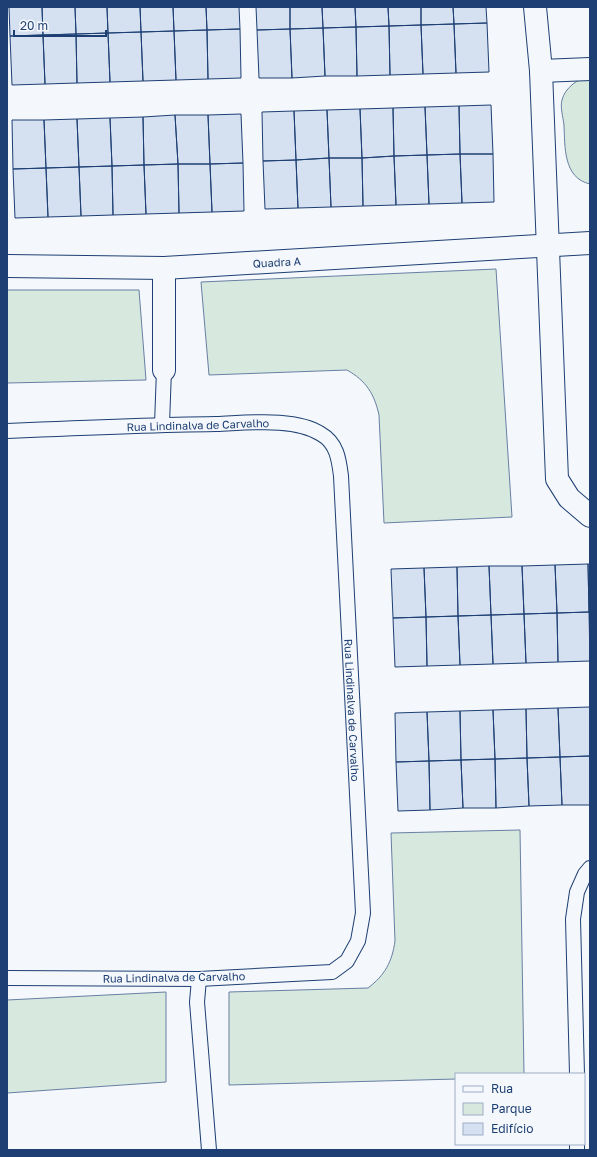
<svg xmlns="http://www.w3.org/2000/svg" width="597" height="1157" font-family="'Golos Text',sans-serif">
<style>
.green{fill:#d7e8df;stroke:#687fa3}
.building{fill:#d5e0f0;stroke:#1d3f73}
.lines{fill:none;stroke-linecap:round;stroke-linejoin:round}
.service-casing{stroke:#1d3f73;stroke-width:16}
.minor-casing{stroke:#1d3f73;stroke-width:24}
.service{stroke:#f4f7fb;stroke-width:14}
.minor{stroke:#f4f7fb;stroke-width:22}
.labels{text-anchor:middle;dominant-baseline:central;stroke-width:3;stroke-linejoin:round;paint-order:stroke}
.street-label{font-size:11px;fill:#1d3f73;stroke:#f4f7fb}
</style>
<rect width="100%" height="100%" fill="#f4f7fb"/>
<path class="green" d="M590 74V184C563 178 565 146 564 125 563 117 560 107 562 100 565 87 579 79 590 74Z
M496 269 512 517 384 523 379 415C374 393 366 381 347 370L209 375 201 282Z
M7 290H139L146 380 7 383Z
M520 830 524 1074H456V1079L229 1085V992L368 988C385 975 392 962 395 941L391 833Z
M166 992V1082L7 1093V1000Z"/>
<path class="building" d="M9 7H42L43 35 10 36Z
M42 7H75L76 34 43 35Z
M75 7H107L108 33 76 34Z
M107 7H140L141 32 108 33Z
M140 7H173L174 31 141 32Z
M173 7H206L207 30 174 31Z
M206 7H239L240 29 207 30Z
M256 7H290V29L257 30Z
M290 7H322L323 28 290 29Z
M322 7H355L356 27 323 28Z
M355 7H388L389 26 356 27Z
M388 7H421V25L389 26Z
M421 7H453L454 24 421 25Z
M453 7H486L487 23 454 24Z
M487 23 489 72 456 73 454 24Z
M454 24 456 73 423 74 421 25Z
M421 25 423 74 390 75 389 26Z
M389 26 390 75 357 76 356 27Z
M356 27 357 76H325L323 28Z
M323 28 325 76 292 78 290 29Z
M240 29 241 78 208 79 207 30Z
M290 29 292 78H259L257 30Z
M207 30 208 79 176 80 174 31Z
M174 31 176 80 143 81 141 32Z
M141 32 143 81 110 82 108 33Z
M108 33 110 82 77 83 76 34Z
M76 34 77 83 45 84 43 35Z
M43 35 45 84 12 85 10 36Z
M491 105 493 154H460L459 106Z
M459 106 460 154 427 155 425 107Z
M425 107 427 155 394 156 393 108Z
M393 108 394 156 362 158 360 109Z
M360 109 362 158H329L327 110Z
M327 110 329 158 296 160 294 111Z
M294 111 296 160 263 161 262 112Z
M241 114 243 163 210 164 208 115Z
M175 115 178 164 144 165 143 117Z
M175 115H208L210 164H178Z
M143 117 144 165 112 166 110 118Z
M110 118 112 166 79 167 77 119Z
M77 119 79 167 46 168 44 120Z
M12 120H44L46 168 13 169Z
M460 154 462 203 429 204 427 155Z
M460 154H493L494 202 462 203Z
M427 155 429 204 396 205 394 156Z
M394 156 396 205 363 206 362 158Z
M329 158H362L363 206 331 207Z
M329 158 331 207 298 208 296 160Z
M296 160 298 208 265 209 263 161Z
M243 163 244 211 212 212 210 164Z
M178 164H210L212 212 179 213Z
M178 164 179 213 146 214 144 165Z
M144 165 146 214 113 215 112 166Z
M112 166 113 215 81 216 79 167Z
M79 167 81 216 48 217 46 168Z
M46 168 48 217 15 218 13 169Z
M588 564H590V612H589Z
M588 564 589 612 557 613 555 565Z
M555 565 557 613 524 614 522 566Z
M489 566H522L524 614 491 615Z
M489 566 491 615 458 616 457 567Z
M457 567 458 616 426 617 424 568Z
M424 568 426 617 393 618 391 569Z
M589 612 590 661 558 662 557 613Z
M557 613 558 662 526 663 524 614Z
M524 614 526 663 493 664 491 615Z
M491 615 493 664 460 665 458 616Z
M458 616 460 665 427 666 426 617Z
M426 617 427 666 395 667 393 618Z
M590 707V756L560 757 558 708Z
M558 708 560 757 527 758 526 709Z
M526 709 527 758 495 759 493 710Z
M493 710 495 759 461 760 460 711Z
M460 711 461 760 429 761 427 712Z
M427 712 429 761 396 762 395 713Z
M590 756V805H562L560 757Z
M560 757 562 805 529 806 527 758Z
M527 758 529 806 496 808 495 759Z
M495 759 496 808H463L461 760Z
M461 760 463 808 430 810 429 761Z
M429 761 430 810 398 811 396 762Z"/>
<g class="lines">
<g class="service-casing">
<g id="service">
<path d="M162 424 164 370"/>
<path id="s1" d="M7 431C77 428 147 425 216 424 247 423 295 417 321 434 337 443 339 460 341 476L363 913 358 941 347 961 332 972 199 979 7 978"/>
<path d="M199 979 197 1002 209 1150"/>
<path d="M577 1074 573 919 577 892 585 874 590 868"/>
<path d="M577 1150V1144"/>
</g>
</g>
<g class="minor-casing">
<g id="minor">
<path d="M535 7 541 71 557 479 569 498 590 516"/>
<path d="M541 71 590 69"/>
<path id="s2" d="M7 266 164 268 590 243"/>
<path d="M164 268V370"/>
</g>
</g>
<use href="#service" class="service"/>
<use href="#minor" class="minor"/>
</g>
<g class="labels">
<g class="street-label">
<text stroke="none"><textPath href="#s2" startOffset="270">Quadra A</textPath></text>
<text stroke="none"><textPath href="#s1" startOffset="191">Rua Lindinalva de Carvalho</textPath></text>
<text stroke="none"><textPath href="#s1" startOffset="599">Rua Lindinalva de Carvalho</textPath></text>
<text transform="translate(174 977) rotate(-1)">Rua Lindinalva de Carvalho</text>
</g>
</g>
<rect width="597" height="1157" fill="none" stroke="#1d3f73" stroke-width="16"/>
<rect x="455" y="1073" width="130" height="72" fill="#f4f7fb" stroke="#9eadc5"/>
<rect x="463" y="1086" width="20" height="6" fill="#f4f7fb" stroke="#9eadc5"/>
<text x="491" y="1093" font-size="12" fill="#1d3f73">Rua</text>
<rect x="463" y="1103" width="20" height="12" fill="#d7e8df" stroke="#9eadc5"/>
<text x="491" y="1113" font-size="12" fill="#1d3f73">Parque</text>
<rect x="463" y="1123" width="20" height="12" fill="#d5e0f0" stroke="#9eadc5"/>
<text x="491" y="1133" font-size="12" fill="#1d3f73">Edifício</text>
<path d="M14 30v6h92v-6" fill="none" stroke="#1d3f73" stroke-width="2"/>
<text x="20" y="30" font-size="12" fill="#1d3f73" stroke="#f4f7fb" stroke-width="3" paint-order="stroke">20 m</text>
</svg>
